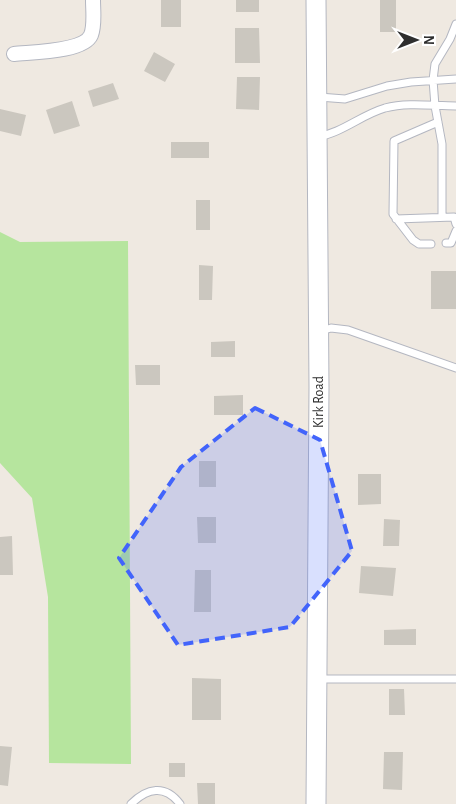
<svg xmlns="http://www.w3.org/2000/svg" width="456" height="804" font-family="'Alegreya Sans',sans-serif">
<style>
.green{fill:#b6e59e}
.building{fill:#cbc7bf}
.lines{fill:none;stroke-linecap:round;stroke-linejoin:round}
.lane-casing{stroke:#b4b7c1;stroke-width:9}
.street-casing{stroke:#b4b7c1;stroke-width:16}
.secondary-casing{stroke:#b4b7c1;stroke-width:21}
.lane{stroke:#fff;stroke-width:7}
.street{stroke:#fff;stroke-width:14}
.secondary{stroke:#fff;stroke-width:19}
.marked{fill:#4264fb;fill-opacity:0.2;stroke:#4264fb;stroke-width:4;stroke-dasharray:10 6;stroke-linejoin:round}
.labels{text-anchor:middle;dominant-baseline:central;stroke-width:4.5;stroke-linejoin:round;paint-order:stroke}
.street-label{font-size:14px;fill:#2e2e2e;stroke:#fff}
</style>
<rect width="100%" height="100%" fill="#efe9e1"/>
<path class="green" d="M0 232 20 242 128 241 131 764 49 763 48 597 32 498 0 463Z"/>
<path class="building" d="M161 0H181V27H161Z
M236 0H259V12H236Z
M380 0H396V32H380Z
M235 28H259L260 63H235Z
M154 52 175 64 165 82 144 71Z
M237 77H260L259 110 236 109Z
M113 83 119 99 93 107 88 91Z
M72 101 80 126 54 134 46 110Z
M0 109 26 115 21 136 0 131Z
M171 142H209V158H171Z
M196 200H210V230H196Z
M199 265 213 266 212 300H199Z
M431 271H456V309H431Z
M235 341V357H211V342Z
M135 365H160V385H136Z
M243 395V415H214V396Z
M199 461H216V487H199Z
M358 474H381V504L358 505Z
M197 517H216V543H198Z
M384 519 400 520 399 546H383Z
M12 536 13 575H0V537Z
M361 566 396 568 393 596 359 593Z
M195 570H211V612H194Z
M416 629V645H384V630Z
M192 678 221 679V720H192Z
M389 689H404L405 715H389Z
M0 746 12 747 8 786 0 785Z
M384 752H403L402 790 383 789Z
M169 763H185V777H169Z
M197 783H215V804H198Z"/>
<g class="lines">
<g class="lane-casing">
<path id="lane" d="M319 97 345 99 387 86 411 82 456 79
M317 137C342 133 361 115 385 108 408 102 433 106 456 106
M442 217V144L435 106 433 80 435 64 450 39 456 24
M396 219 454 217 456 224
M446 243H451L456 231
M431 244H419L413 240 393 214 394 141 438 122
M321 331 331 328 348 330 456 368
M317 679H456
M131 804C147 788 165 784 180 804"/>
</g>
<g class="street-casing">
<path id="street" d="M14 54C31 52 84 52 91 35 95 25 93 11 93 0"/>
</g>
<g class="secondary-casing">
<path id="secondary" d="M316 0 319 387 316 804"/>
</g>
<use href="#lane" class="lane"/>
<use href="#street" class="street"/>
<use href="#secondary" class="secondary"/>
</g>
<path class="marked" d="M255 408 320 440 352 551 290 627 178 645 119 558 181 467Z"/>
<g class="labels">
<g class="street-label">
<text transform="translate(319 402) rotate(-90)">Kirk Road</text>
</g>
</g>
<g transform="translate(416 40) rotate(90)" stroke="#ffffff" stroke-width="4" paint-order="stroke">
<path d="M0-4L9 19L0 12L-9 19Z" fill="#2e2e2e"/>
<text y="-8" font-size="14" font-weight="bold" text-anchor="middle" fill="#2e2e2e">N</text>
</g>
</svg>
